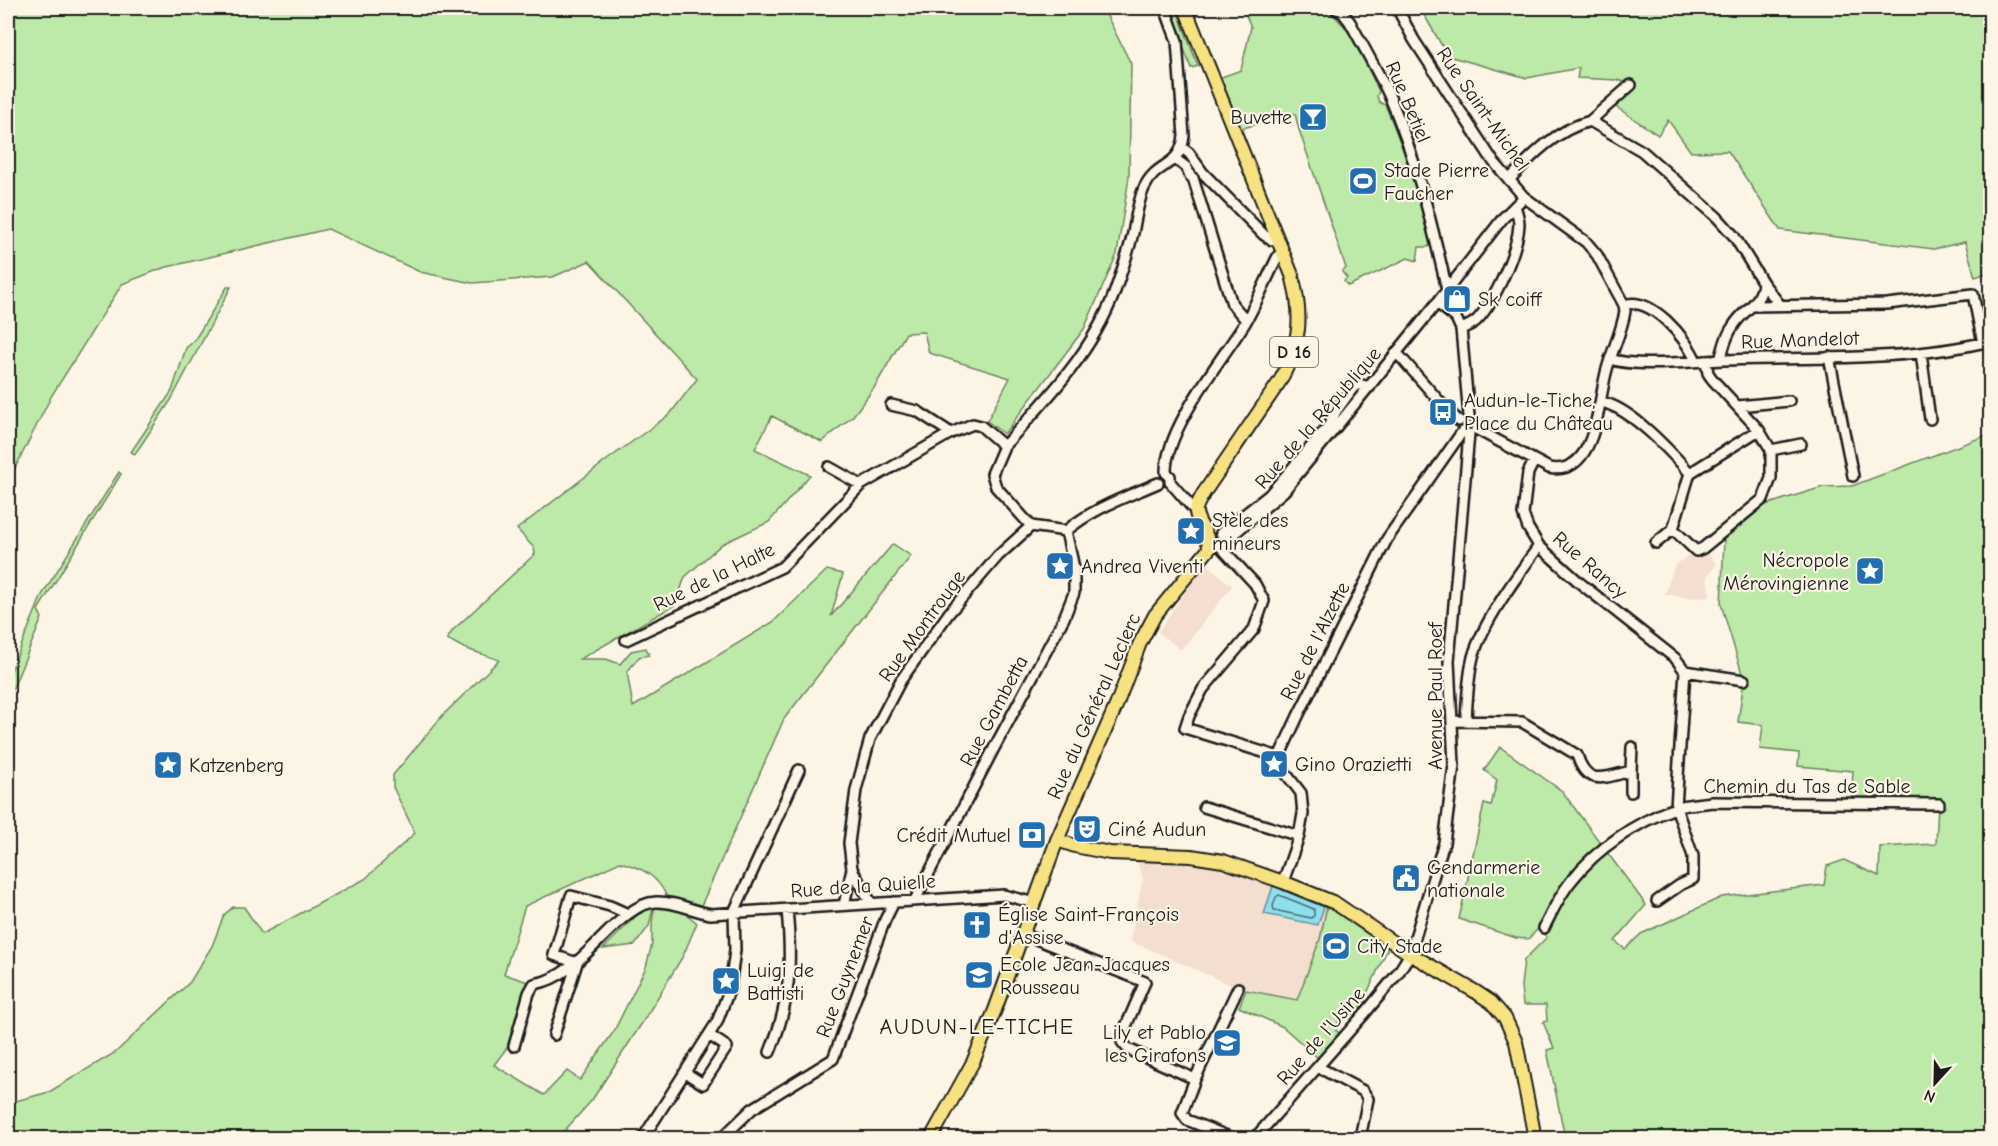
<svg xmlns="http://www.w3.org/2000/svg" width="1998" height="1146" font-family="'Comic Neue',sans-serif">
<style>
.built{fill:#f4decf}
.green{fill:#bdeaa8;stroke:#6c8362;stroke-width:1.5}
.water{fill:#90dfee;stroke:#62919a;stroke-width:1.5}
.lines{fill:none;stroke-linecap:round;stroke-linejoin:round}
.shore{stroke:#4a6a70;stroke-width:1.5}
.minor-casing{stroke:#1c1c1c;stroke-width:14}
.major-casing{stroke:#1c1c1c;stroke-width:16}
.minor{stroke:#fcf5e5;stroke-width:9}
.major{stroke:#f7e281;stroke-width:12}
.labels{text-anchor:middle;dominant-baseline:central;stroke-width:4.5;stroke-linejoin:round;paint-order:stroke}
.shield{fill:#fcf5e5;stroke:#5f5d58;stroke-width:1.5}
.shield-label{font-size:18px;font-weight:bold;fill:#1c1c1c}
.street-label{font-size:20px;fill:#1c1c1c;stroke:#fcf5e5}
.poi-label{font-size:20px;fill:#1c1c1c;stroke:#fcf5e5;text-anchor:start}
.quarter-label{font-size:22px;letter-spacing:1.5px;fill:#1c1c1c;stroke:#fcf5e5}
</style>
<rect width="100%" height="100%" fill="#fcf5e5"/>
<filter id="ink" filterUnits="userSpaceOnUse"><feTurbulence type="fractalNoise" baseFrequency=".0167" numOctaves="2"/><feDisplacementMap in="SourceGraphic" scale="12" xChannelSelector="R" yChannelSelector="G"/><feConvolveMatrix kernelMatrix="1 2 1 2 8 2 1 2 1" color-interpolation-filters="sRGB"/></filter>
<g filter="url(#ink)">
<path class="built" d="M1706 552 1717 564 1707 576 1710 597 1689 598 1665 594 1674 567 1690 553 1694 557H1700Z
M1205 562 1232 586 1181 650 1158 632Z
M1136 860 1190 862 1222 867 1327 906 1320 939 1297 1000 1238 988 1130 941 1143 878Z"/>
<path class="green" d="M8 8H1103L1131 64 1129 177 1117 254 1084 329 1004 434 987 421 1010 378 929 353 924 332 906 333 874 388 853 416 822 442 772 416 755 449 810 475 769 522 722 544 685 577 675 605 580 659H606L620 664 631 651 646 648 649 655 639 657 627 672 633 707 773 622 827 570 843 574 831 616 893 544 911 556 784 719 700 908 667 897C657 875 642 868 620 862L525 906 504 974 534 984 517 1034 494 1065 544 1095 567 1071 580 1080 614 1031 646 967 652 944V922L655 905 684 912 697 923 683 956 644 1020 592 1100 558 1138H8V1103L49 1092 116 1052 190 982 212 946 224 915 233 907H244L262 934 365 879 415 833 393 787V775L443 715 499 660 464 648 447 639 453 630 535 554 534 548 517 529 607 460 670 414 697 379 589 261 553 277 472 283 420 272 328 229 163 268 122 284 52 395 8 482Z
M1169 8H1176L1198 66 1191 68Z
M1243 8H1321C1350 19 1365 64 1379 91L1377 96 1379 102 1385 105C1405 151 1422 196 1431 244L1428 247H1419L1417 261 1408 258 1348 286 1344 281 1347 278 1342 272 1346 268 1299 130 1295 114 1239 129 1219 78 1241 70 1251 27Z
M1420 8H1990V272L1975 277 1965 242 1934 249 1780 230 1728 151 1691 152 1668 120 1658 135 1610 103 1631 84 1618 80 1577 78 1579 68 1527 78 1448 56Z
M227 287H231L171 400 135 454 131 452 172 391 186 348 194 341Z
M1990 434V1138H1565L1547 1050 1554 1048 1543 1022 1547 1021 1546 1005H1523L1521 986 1524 960 1547 937 1538 929 1528 939 1516 938 1459 919 1484 804 1491 806 1497 780 1484 770 1500 747 1562 791 1646 905 1615 941 1625 949 1641 934 1722 897 1824 885 1827 866 1844 860 1879 876 1880 847 1936 844 1938 804H1851L1853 771 1798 766 1799 753 1760 749 1763 725 1738 722 1744 680 1721 604 1724 539 1765 505 1823 487 1852 486Z
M119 472 121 474 38 610 42 618 8 700V678L42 595Z
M654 904 649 926 635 945 603 949 637 915Z
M1327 906 1388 948 1357 1015 1341 1012 1336 1031 1341 1033 1318 1058 1283 1027 1239 1007 1246 990 1297 1000 1320 939Z"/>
<path class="water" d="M1273 886 1324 907 1318 925 1264 914Z"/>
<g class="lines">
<path class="shore" d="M1279 895 1314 909V916L1311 918 1274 910 1273 906 1276 897Z"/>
<g class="minor-casing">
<path id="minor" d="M1335 8 1343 13 1350 22C1363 46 1377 70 1389 95 1416 158 1432 224 1447 290
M1397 8 1414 40 1493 161 1524 197 1586 242 1597 255 1624 305 1625 311C1622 332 1611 352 1606 373 1598 403 1596 477 1549 468L1476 429
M1590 121 1631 85
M1182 148 1189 153 1203 173 1264 235 1272 240 1277 239
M1175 159 1186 167 1190 176 1193 178 1232 304 1246 320
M1509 180C1532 155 1556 130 1590 121L1642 151 1717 217 1734 236 1763 283C1761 304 1744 309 1734 325 1726 335 1724 347 1720 360
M1763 283 1780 305
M1437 303 1456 318 1461 329 1469 416
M1624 305C1651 295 1687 339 1696 361
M1752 306 1887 304 1973 294 1983 343
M1461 329C1467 326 1472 325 1477 320 1495 301 1518 250 1519 224 1519 218 1517 212 1515 206
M1397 353 1447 410 1459 421
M1921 353 1930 419
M1829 357 1853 476
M1610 359C1637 368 1693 361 1723 360 1811 357 1904 362 1990 341
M1706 361 1708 373 1712 379 1759 430 1771 450
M1601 402C1630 407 1670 451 1690 473L1673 529 1696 551 1703 548 1763 499 1771 478V450
M891 405 917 411 951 433
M1738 406 1789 401
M1004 446C1046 400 1091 354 1114 294 1121 274 1128 254 1133 233 1136 218 1138 201 1144 188 1157 160 1180 169 1184 136L1177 41 1165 8
M1771 450 1801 444
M1534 461 1528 473 1523 514 1528 528 1539 546 1580 583 1676 659 1685 671 1676 807 1693 856V879L1680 885 1657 901
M829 467 861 485
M1690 473 1759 430
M1196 512 1170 482V476L1166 473C1165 429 1221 361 1245 323 1257 302 1267 278 1278 256L1283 254
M1225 539 1221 533 1269 495 1316 441 1329 425 1336 411 1352 389 1357 384 1370 387
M1656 543 1673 529
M1218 544 1255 584 1264 601 1254 629 1203 689 1189 716 1185 728 1279 757
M1209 549 1230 537 1284 491 1437 303 1503 218 1524 197
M626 640 782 567 861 485 951 433 973 424 981 426 1004 446 992 474 996 487 1031 526 1066 531C1093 508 1126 497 1158 483
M1685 671 1744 680
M1453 721 1522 722 1577 755C1587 788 1605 777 1631 771L1632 747
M1466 721C1467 700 1468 678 1473 657 1483 622 1517 576 1539 546
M1631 792V771
M1204 807 1299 836
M852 869 871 903
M1283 882 1299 836 1303 814 1301 793 1280 766 1279 757 1298 716 1387 539 1462 432
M915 900 992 752 1064 618 1074 593V568L1066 531
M844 905 852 869 849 843 856 790 870 739 901 680 949 613 998 556 1031 526
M1544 928C1552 912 1560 894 1572 880 1597 848 1637 822 1675 808 1686 804 1700 804 1712 802L1939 804
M1023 934 1145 982 1123 1033 1122 1042 1128 1049 1195 1079 1182 1113 1187 1120 1232 1138
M554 1035 577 963 554 955 571 896 610 906 628 914
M514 1046 529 993 534 984C585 976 616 904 656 902 674 901 693 911 711 914L1004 895 1035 903
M770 1052C791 1000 792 963 787 909
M1318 1067 1363 1091 1368 1099 1360 1138
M686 1073 703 1084 727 1047 709 1035
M1195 1079 1238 988
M643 1138 717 1022 730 988 735 950 734 912 799 770
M722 1138 752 1109 833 1059 885 920 894 902
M1255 1138 1366 1012 1398 973 1410 954 1435 871 1444 843 1454 765 1449 661 1469 434"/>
</g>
<g class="major-casing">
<path id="major" d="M1057 840 1075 846 1110 853 1191 856 1223 861 1283 882 1335 903 1410 954 1476 992 1491 1002 1505 1018 1516 1042 1535 1138
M931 1138 973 1062 995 1010 1057 840 1116 706 1140 643 1155 615 1209 549C1209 532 1197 524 1196 512 1195 506 1201 499 1203 494L1280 381C1301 343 1303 316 1292 275L1185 8"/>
</g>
<use href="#minor" class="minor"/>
<use href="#major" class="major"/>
</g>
</g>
<defs>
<g id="bar-square" transform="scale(1.5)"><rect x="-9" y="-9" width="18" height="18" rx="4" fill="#1f6fb2" stroke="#fcf5e5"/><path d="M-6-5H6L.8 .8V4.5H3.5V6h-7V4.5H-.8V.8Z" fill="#fff"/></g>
<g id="stadium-square" transform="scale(1.5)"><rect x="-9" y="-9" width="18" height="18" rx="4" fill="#1f6fb2" stroke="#fcf5e5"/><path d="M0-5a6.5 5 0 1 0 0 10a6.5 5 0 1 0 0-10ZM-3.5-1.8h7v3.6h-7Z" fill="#fff"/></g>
<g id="shop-square" transform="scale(1.5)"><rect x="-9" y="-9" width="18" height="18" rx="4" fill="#1f6fb2" stroke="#fcf5e5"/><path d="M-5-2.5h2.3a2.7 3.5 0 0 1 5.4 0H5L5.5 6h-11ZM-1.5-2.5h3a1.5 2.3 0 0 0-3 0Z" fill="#fff"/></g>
<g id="bus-square" transform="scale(1.5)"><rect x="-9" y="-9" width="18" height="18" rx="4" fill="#1f6fb2" stroke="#fcf5e5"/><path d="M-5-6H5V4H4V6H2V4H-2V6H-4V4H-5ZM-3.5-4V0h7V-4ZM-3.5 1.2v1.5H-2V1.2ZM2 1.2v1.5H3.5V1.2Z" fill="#fff"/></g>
<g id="sight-square" transform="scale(1.5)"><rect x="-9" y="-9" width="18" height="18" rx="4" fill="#1f6fb2" stroke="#fcf5e5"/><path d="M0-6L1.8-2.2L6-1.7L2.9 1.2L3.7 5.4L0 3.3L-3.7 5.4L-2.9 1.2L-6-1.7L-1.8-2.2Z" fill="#fff"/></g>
<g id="theatre-square" transform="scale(1.5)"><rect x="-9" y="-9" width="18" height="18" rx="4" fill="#1f6fb2" stroke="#fcf5e5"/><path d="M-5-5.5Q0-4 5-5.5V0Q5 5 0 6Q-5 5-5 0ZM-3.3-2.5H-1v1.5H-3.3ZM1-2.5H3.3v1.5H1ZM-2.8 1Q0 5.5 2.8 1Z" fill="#fff"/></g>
<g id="bank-square" transform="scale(1.5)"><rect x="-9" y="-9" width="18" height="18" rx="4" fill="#1f6fb2" stroke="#fcf5e5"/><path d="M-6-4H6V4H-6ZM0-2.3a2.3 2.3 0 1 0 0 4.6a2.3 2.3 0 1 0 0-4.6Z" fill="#fff"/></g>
<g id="civic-square" transform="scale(1.5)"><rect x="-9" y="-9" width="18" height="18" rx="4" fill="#1f6fb2" stroke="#fcf5e5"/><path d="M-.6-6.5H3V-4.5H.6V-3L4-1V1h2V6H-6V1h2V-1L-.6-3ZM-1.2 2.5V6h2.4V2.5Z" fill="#fff"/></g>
<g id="church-square" transform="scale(1.5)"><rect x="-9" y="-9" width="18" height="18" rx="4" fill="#1f6fb2" stroke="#fcf5e5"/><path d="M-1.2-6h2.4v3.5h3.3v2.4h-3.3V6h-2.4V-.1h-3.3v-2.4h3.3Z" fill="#fff"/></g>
<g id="school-square" transform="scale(1.5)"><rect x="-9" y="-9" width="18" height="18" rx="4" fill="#1f6fb2" stroke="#fcf5e5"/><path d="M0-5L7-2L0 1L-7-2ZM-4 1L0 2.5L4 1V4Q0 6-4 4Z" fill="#fff"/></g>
</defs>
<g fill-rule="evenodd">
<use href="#bar-square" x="1313" y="117"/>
<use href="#stadium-square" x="1363" y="181"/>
<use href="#shop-square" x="1457" y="299"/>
<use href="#bus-square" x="1443" y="412"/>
<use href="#sight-square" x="1191" y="531"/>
<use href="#sight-square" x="1060" y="566"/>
<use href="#sight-square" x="1870" y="571"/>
<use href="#sight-square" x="1274" y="764"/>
<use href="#sight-square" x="168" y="765"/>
<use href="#theatre-square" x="1087" y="829"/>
<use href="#bank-square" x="1032" y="835"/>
<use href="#civic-square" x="1406" y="878"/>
<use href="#church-square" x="977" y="925"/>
<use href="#stadium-square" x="1336" y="946"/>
<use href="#school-square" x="979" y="975"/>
<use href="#sight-square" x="726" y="981"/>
<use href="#school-square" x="1227" y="1043"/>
</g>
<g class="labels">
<rect class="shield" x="1270" y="337" width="48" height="30" rx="4.5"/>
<g class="shield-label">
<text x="1294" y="352">D 16</text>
</g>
<g class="street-label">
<text transform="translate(1408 102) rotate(67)">Rue Betiel</text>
<text transform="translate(1483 109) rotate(55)">Rue Saint-Michel</text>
<text transform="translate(1800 340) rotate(-2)">Rue Mandelot</text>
<text transform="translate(1318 418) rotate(-49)">Rue de la République</text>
<text transform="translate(1590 565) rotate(41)">Rue Rancy</text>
<text transform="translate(714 577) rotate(-26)">Rue de la Halte</text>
<text transform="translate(922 626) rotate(-54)">Rue Montrouge</text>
<text transform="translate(1315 641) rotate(-63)">Rue de l'Alzette</text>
<text transform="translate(1435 696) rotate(-90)">Avenue Paul Roef</text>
<text transform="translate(1094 706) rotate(-66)">Rue du Général Leclerc</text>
<text transform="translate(994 711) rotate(-62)">Rue Gambetta</text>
<text x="1807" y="786">Chemin du Tas de Sable</text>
<text transform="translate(863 886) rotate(-4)">Rue de la Quielle</text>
<text transform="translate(845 977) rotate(-69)">Rue Guynemer</text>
<text transform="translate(1321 1036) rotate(-49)">Rue de l'Usine</text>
</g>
<g class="poi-label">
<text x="1292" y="117" text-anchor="end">Buvette</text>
<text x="1384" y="170">Stade Pierre<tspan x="1384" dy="23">Faucher</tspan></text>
<text x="1478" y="299">Sk coiff</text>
<text x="1464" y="400">Audun-le-Tiche,<tspan x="1464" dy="23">Place du Château</tspan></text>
<text x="1212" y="520">Stèle des<tspan x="1212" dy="23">mineurs</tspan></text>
<text x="1849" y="560" text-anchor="end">Nécropole<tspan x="1849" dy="23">Mérovingienne</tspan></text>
<text x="1081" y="566">Andrea Viventi</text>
<text x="1295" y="764">Gino Orazietti</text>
<text x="189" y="765">Katzenberg</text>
<text x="1108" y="829">Ciné Audun</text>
<text x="1011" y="835" text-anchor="end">Crédit Mutuel</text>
<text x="1427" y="867">Gendarmerie<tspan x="1427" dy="23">nationale</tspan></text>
<text x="998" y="914">Église Saint-François<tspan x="998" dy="23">d'Assise</tspan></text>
<text x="1357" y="946">City Stade</text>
<text x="1000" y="964">Ecole Jean-Jacques<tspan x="1000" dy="23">Rousseau</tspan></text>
<text x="747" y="970">Luigi de<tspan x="747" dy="23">Battisti</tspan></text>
<text x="1206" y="1032" text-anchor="end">Lily et Pablo<tspan x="1206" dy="23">les Girafons</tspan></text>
</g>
<g class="quarter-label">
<text x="977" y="1027">AUDUN-LE-TICHE</text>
</g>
</g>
<rect width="1998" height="1146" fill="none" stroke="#fcf5e5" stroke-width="30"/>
<rect x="15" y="15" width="1968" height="1116" fill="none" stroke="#1c1c1c" stroke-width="2" filter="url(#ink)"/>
<g transform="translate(1935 1083) rotate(202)" stroke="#fcf5e5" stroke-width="4.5" paint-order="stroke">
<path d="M0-4.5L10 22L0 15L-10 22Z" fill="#1c1c1c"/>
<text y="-9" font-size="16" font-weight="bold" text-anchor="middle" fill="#1c1c1c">N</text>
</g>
</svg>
